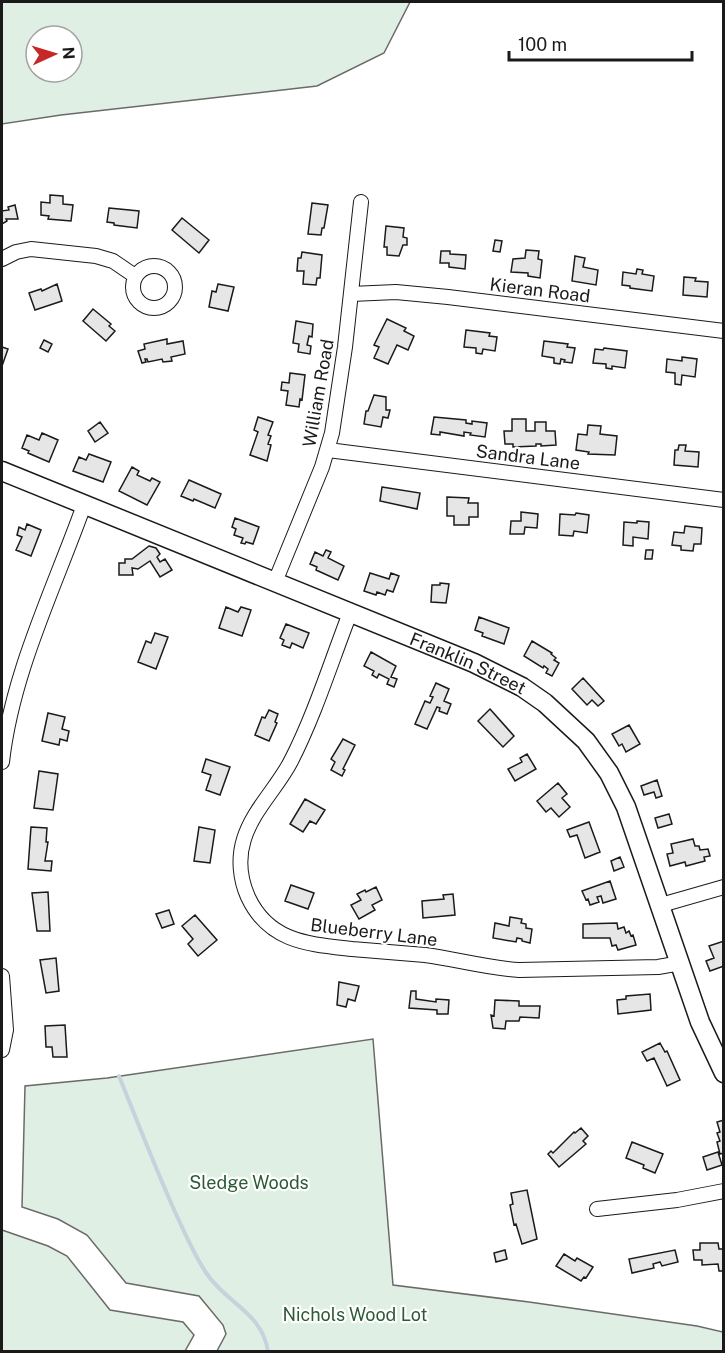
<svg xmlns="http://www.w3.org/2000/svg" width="725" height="1353" font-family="'Public Sans',sans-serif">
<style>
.green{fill:#e0efe3;stroke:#6a6a6a;stroke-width:1.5;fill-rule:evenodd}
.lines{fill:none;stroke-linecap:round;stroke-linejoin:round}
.stream{stroke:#c6d2dc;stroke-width:4}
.building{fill:#e6e6e6;stroke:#1a1a1a;stroke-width:1.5}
.minor-casing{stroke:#1a1a1a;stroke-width:16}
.major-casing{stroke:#1a1a1a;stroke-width:21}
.minor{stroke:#fff;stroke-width:14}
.major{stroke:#fff;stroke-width:18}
.labels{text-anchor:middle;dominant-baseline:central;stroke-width:4.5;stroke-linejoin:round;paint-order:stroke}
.street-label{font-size:18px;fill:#1a1a1a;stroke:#fff}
.park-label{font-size:18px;fill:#2b5a34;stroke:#fff}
</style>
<rect width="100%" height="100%" fill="#fff"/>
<path class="green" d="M2 2H410L384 53 317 86 61 115 2 124ZM36 36H72V72H36Z
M373 1039 393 1285 529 1302 697 1326 723 1332V1351H217L226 1334 223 1325 199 1296 126 1283 87 1235 58 1219 22 1207 25 1086 107 1078Z
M2 1230 48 1246 67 1256 110 1310 183 1322 194 1335 185 1351H2Z"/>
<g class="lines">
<path class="stream" d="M119 1076C137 1121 155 1167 175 1212 185 1233 194 1255 207 1274 226 1303 263 1313 268 1352"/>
</g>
<path class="building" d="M50 195 63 196V204L73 205 71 221 48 219 49 216 41 215V202L50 203Z
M312 203 328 205 324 228H322L321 235 308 234Z
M15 205 18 219H6L7 221 2 224V209V211L9 210 8 207Z
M109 208 139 211 137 228 114 225V223L107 222Z
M182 218 209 240 199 253 172 230Z
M386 226 404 228 403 237 407 238V245H403L399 256 387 255V247H384Z
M495 240 502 241 500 252 493 251Z
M526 250 539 251 538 259 542 260 540 278 528 276V273L511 272 513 259 525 258Z
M441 251H450V254L466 255 465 269 449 267V263H440Z
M302 252 322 255 320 278H317L316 285 303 284 304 271H297L298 258H301Z
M575 256 585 258 583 267 598 270 596 285 572 281Z
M637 269 643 270 642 274 654 276 652 291 630 288V286L622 285 623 272 636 274Z
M684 277 696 278 695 281 708 282 707 297 683 295Z
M57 284 62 301 35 310 29 293 41 289 42 291Z
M218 284 234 287 228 311 209 307 212 291 216 292Z
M93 309 111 324 109 326 115 331 106 341 83 321Z
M387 319 406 328 404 331 414 336 408 350 397 345 388 364 374 358 379 347 374 345Z
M296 321 313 324 312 337 309 336 307 345 311 346 310 354 298 352 299 344 293 343Z
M466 330 490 333 489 336 497 337 495 351 483 349 482 354 476 353V348L464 347Z
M167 339V344L183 341 185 354 171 357 172 361 163 362 162 359 148 362 147 359H145L146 362 142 363 138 351 145 349 144 344Z
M44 340 52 344 48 352 40 348Z
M544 341 568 344 567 347 575 348 572 363 564 362 565 360 561 359 560 364 554 363V358L542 356Z
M2 347 8 349 2 366Z
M604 348 627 351 625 368 612 366V369L606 368V364L593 363 595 349 603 350Z
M682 357 697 359 695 377 682 375 681 385 675 384V373L666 372 667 359 682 361Z
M290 373 305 375 302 400 300 399 299 407 286 405 288 391 281 390 282 382 289 383Z
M374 395 386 397V410H390L388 418 383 417 381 427 364 424 366 411H368Z
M258 417 273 422 268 435 271 436 268 444 271 445 267 461 250 455 258 432 254 430Z
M434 417 466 420V423L472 424V421L487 423 485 437 470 435 471 433 464 432V436L440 432V435L431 434Z
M512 419H526V431H535V422H546V431H555L556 445 541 446V444H536V446L513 447V444H505L504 431H512Z
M100 422 108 433 95 442 88 431Z
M588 425 601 426 600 434 617 436 615 455 588 454 589 452 576 450 578 434 587 435Z
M42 433 58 440 49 462 28 453 29 451 22 448 27 435 39 440Z
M679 445H686L685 451 699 452 698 467 674 465 675 450H678Z
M89 454 111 462 103 482 73 471 79 457 86 460Z
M132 467 139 471 137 475 150 481 152 478 160 482 147 505 119 491Z
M189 480 221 494 215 508 194 499 193 501 181 496Z
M382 487 420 493 417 509 380 501Z
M447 497 469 498 468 503H478V517H469V525H454V516H447Z
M521 512 538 514 537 528 525 527 524 534H510L511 521H521Z
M576 513 589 515 587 533 574 531 573 536 559 535 560 514 575 515Z
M235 518 259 527 253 544 246 542 245 544 241 543 243 538 234 535 236 529 232 527Z
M637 521 649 522 648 539 633 537V546L623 545 624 522 637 523Z
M27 524 41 530 31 556 16 550 22 537 17 535 19 527 25 530Z
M685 526 702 528 701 544H694L693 551 681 550V546L672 545 674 532 684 533Z
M149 546 156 548 160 554 157 557 160 562 165 559 172 570 160 577 150 561 138 569 132 568 133 575H119V563H125V559H132Z
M326 550 331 552 328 558 344 566 338 580 316 570 317 567 310 564 315 552 323 556Z
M646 550H653L652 559H645Z
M370 573 389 579 391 573 399 576 393 592 387 590 385 595 377 592 376 595 364 591Z
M440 583 449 584 446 603 431 602 432 585H440Z
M226 607 238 612 241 607 251 610 242 636 219 628Z
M479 617 509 628 504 644 482 636 483 633 475 630Z
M286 624 309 633 303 648 292 643 290 648 282 645 284 640 280 638Z
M155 633 168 637 156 669 138 662 146 641 151 643Z
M532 641 552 653 551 654 556 658 554 660 559 663 552 676 546 673 548 669 544 666 543 668 524 656Z
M371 652 396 666 391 677 397 679 394 687 387 684 389 679 379 674 377 678 372 675 374 671 364 666Z
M583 678 604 701 598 706 592 700 587 705 572 689Z
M436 683 449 689 444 701 451 704 447 714 439 711 440 708 437 707 427 729 415 724 425 701 430 703 433 697 430 696Z
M490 709 514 736 503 747 478 721Z
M269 710 278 714 275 722 277 723 269 741 255 735 262 717 265 718Z
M48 713 65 717 62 729 69 731 67 741 60 739 59 745 42 741Z
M629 725 640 744 626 752 622 744 619 746 612 734Z
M343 739 355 745 343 769 345 770 342 776 331 770 335 762 331 759Z
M527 754 536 769 515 781 508 769 522 762 520 758Z
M206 759 230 767 220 795 206 790 211 775 202 772Z
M39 771 58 774 53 810 34 808Z
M657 780 662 796 656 798 654 792 644 795 641 786Z
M558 783 567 794 562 798 570 807 559 817 551 808 546 812 537 801Z
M305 799 325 810 316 824 310 821 303 832 290 824Z
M669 814 672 824 658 828 655 818Z
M589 822 600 852 585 858 577 835 570 837 567 830Z
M31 827 47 828 46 842H48L45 861H52L51 871 28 869Z
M199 827 215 830 210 863 194 861Z
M693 839 695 846H699L700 850 708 849 710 856 704 857 705 861 686 866 685 862 670 866 667 854 673 853 671 844Z
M620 857 624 867 614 871 611 861Z
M610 881 616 899 603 903 601 896 597 897 599 902 590 905 588 899 586 900 582 891Z
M291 885 314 893 308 909 285 901Z
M376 887 382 900 372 905 375 910 359 919 351 905 361 900 357 894 365 890 366 892Z
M48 892 50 931H37L32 893Z
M453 894 455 915 423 918 422 901 444 899 443 895Z
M169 910 174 924 162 928 156 914Z
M195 915 217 940 198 956 188 944 193 939 182 926Z
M510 917 522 919 521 923 526 924V928L532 929 530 943 522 941V939L517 938 516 942 493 938 495 923 509 926Z
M617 923 618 929 624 927 626 933 629 931 631 936 633 935 636 945 618 950 616 945 612 946 610 938H583V924Z
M724 941V966L710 971 706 961 714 958 709 946Z
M56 958 59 991 46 993 40 960Z
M339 982 359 986 355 1001 348 999 346 1007 337 1005Z
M411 991H416V999L436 1002V999L449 1000 448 1014H437V1010L409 1008Z
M650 994 651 1010 618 1014 617 1000 626 999V996Z
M495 1000 519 1001V1006H540L539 1018 520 1017 519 1021H506L505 1029 493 1028 491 1015 494 1016Z
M65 1025 67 1057H53L52 1047H46L45 1026Z
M660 1043 665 1052 667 1051 680 1080 667 1086 654 1058 647 1061 642 1052Z
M724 1120V1153L720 1154 717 1142 720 1141 717 1133 720 1132 717 1122Z
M581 1128 588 1136 583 1141 586 1144 559 1167 548 1154 551 1151 553 1153 574 1132 575 1133Z
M632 1142 663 1154 655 1173 643 1168 644 1165 626 1158Z
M718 1152 722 1165 707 1170 703 1157Z
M527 1190 537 1239 522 1244 516 1224 514 1225 510 1205 513 1204 511 1193Z
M700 1243H718L719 1249H724V1271H719L718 1264 702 1265V1260H694L693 1250H700Z
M505 1250 507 1259 496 1262 494 1253Z
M675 1250 678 1262 662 1266 660 1262 653 1264 654 1268 632 1273 629 1259Z
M564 1254 575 1261 577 1258 593 1267 586 1278 584 1277 581 1281 556 1266Z"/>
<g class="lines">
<g class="minor-casing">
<path id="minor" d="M2 259 16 252 31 249 96 256 113 261 135 276
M133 287a21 21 0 1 1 42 0a21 21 0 1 1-42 0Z
M351 294 396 292 448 297 724 331
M328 450 724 500
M275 582 322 467 332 433 345 347 361 202
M350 613C331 662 315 714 291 761 277 788 253 810 244 839 238 858 240 879 248 897 269 942 308 944 352 949 376 951 400 953 425 955 456 959 487 968 519 970L658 967 681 963
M2 762C12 673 54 589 84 505
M661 905 724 887
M2 976 6 1030 2 1050
M597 1209 677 1200 724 1191"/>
</g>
<g class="major-casing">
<g id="major">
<path id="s1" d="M2 471 474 663 522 687 545 703 586 741 609 773 626 807 700 1022 724 1073"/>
</g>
</g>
<use href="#minor" class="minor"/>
<use href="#major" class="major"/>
</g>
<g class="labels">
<g class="street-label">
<text transform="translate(540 290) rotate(7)">Kieran Road</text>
<text transform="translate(318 393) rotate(-80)">William Road</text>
<text transform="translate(528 457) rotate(7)">Sandra Lane</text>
<text stroke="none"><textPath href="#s1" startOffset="504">Franklin Street</textPath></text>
<text transform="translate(374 932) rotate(7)">Blueberry Lane</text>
</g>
<g class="park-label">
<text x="249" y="1182">Sledge Woods</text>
<text x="355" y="1314">Nichols Wood Lot</text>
</g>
</g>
<rect width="725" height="1353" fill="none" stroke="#1a1a1a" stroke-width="6"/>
<g transform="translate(54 54) rotate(86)"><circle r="28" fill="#ffffff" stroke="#a3a3a3" stroke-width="1.5"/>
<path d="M0-4.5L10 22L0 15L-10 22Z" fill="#c62828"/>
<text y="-9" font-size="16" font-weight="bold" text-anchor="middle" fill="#1a1a1a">N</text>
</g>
<path d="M509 51v9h183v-9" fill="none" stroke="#1a1a1a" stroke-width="3"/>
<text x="518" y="51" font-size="18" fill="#1a1a1a" stroke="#ffffff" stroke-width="4.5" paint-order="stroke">100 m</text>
</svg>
